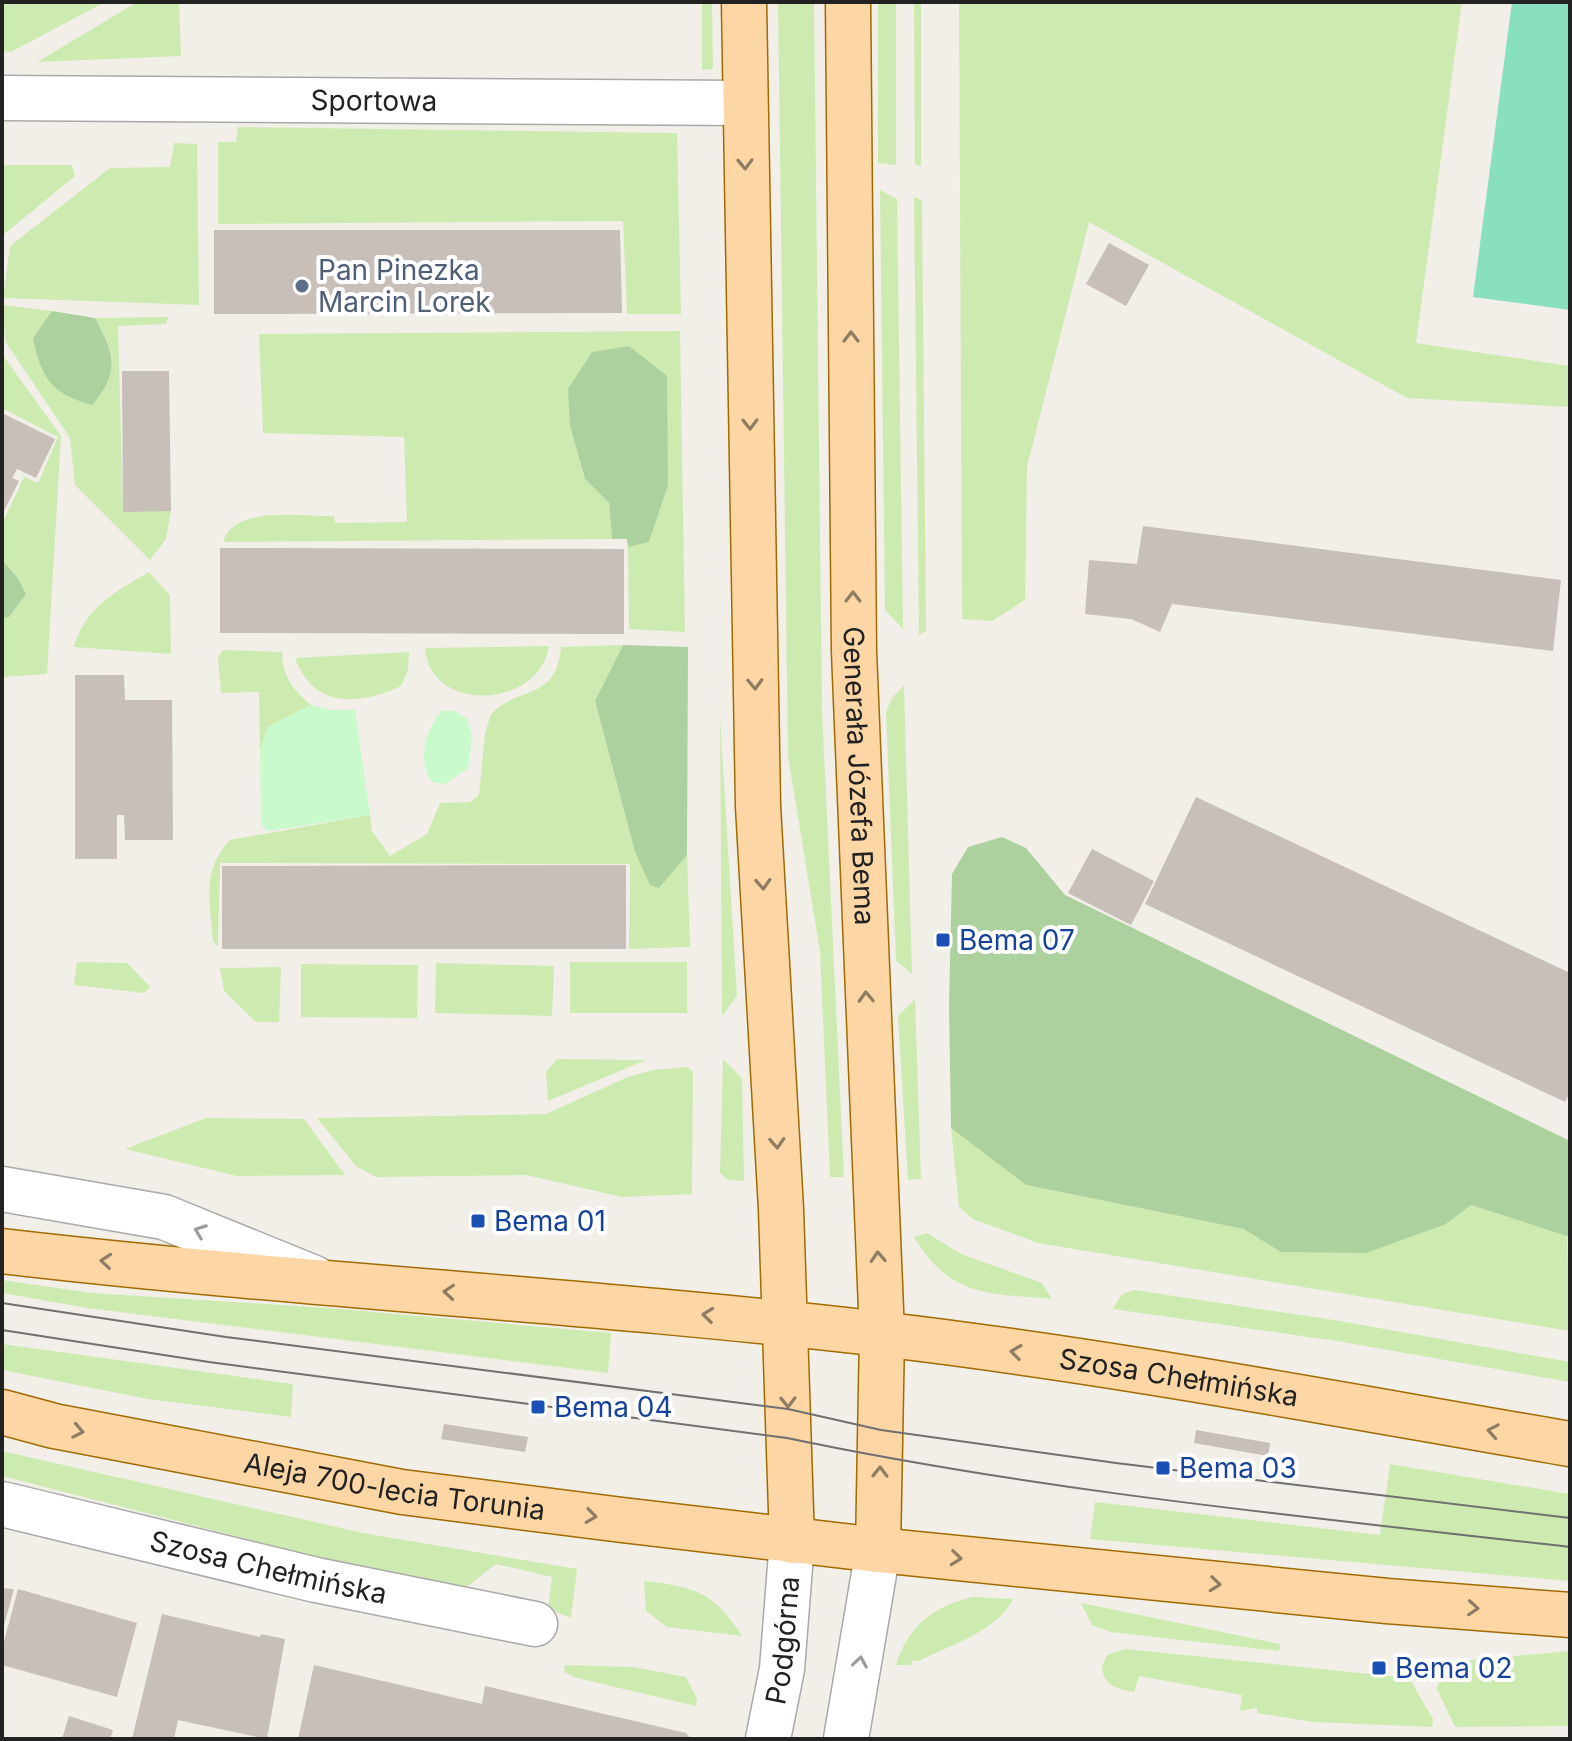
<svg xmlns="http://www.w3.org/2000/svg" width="1572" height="1741" font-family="Inter,sans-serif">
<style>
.grass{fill:#cdebb0}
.forest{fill:#add19e}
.park{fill:#c8facc}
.pitch{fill:#88e0be}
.building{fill:#c7bfb8}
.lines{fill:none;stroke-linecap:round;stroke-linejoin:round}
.minor-casing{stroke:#a9a9a9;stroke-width:47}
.major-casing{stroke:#a06b00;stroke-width:47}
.minor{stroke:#fff;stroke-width:44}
.major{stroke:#fcd6a4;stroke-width:44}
.tram{stroke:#707070;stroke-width:2}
.oneway{stroke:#8f7c63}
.oneway2{stroke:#9c9c9c}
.service-dot{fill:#5c6f8a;stroke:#fff;stroke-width:3}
.transit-dot{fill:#1a4fb4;stroke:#fff;stroke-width:3}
.labels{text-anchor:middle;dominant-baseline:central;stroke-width:8;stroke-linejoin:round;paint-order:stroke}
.street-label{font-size:28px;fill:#222;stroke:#fff}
.service-label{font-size:28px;fill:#4e5e75;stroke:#fff;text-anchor:start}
.transit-label{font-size:28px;fill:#164399;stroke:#fff;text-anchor:start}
</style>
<rect width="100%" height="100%" fill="#f2efe9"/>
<path class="grass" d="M2 2H105L11 52 2 51Z
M137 2H179L181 56 37 62Z
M702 2H712L713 69 702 70Z
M778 2H814L822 710 844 1177H830L820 951 788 757Z
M878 2H896V165L878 163Z
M914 2H921V166L915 165Z
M959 2H1462L1416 343 1570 366V407L1407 398 1089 222 1027 467 1025 600 992 621 962 619Z
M238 127 677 133 681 314H627L623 221 218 224V142H236Z
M174 143 197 144 199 305 3 298 10 246 110 168 170 167Z
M2 165H72L75 176 2 236Z
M880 190 897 199 903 629 885 610Z
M914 197 922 200 926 631 919 635Z
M3 305 52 311 33 338 91 404C120 371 115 354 95 318L168 317 166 324 118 326 123 511H171L166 539 150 560 75 485 70 438 5 341Z
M680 331 685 632 629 629 628 547 649 541 570 426 585 479 609 503 612 539 223 542C234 504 302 517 334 516L335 523 407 522 404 437 263 433 259 334Z
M2 354 61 436 47 674 2 677V618L9 617 17 577 2 560V524L24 477 38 483 58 437 2 408Z
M149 572 170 595 171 654 74 647C85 607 115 592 149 572Z
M623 645 595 701 635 852 659 887 687 855 690 947 629 949 630 864 220 863 218 947 213 941C210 902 201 871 230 840L370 815 372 831 390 856 427 834 440 803 470 802 479 795 485 733 491 714C519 685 556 702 561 647Z
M549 646C540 709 429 714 425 648Z
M223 650 282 652C282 676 293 690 311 705L268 727 260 751 259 692 221 693 218 657Z
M409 652 408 670 401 686C358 706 313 708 295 658Z
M904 685 912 974 896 961 886 712 892 698Z
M720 717 737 996 722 1016Z
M77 962 127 963 150 987 144 993 74 985Z
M570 962H687V1013H570Z
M436 963 554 966 552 1016 435 1013Z
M301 964 418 965 417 1018 301 1017Z
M281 967 279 1022H256L224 991 220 968Z
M915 999 921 1179 908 1180 898 1016Z
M557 1059 646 1060 548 1101 546 1072Z
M723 1059 742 1078 744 1181 728 1180 720 1173Z
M688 1067 693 1072 692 1194 622 1197 526 1175 376 1177 356 1166 317 1118 546 1114 628 1077 653 1070Z
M206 1118 304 1119 345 1175 237 1176 125 1149Z
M951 1128 1026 1185 1245 1229 1281 1252 1446 1224 1471 1205 1567 1236 1570 1331 1038 1243 973 1219 959 1207Z
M927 1233 961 1254 1042 1283 1052 1299C988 1293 951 1298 914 1237Z
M2 1280 92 1293 328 1308 611 1333 608 1373 87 1308 2 1293Z
M1134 1290 1334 1320 1570 1362V1382L1337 1341 1113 1309 1121 1295Z
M2 1344 293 1384 291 1417 148 1399 2 1370Z
M2 1451 363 1533 577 1569 571 1618 548 1609 552 1577 496 1564 469 1585 442 1589 2 1476Z
M1390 1464 1570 1494V1581L1090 1539 1095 1502 1380 1535Z
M644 1581C695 1587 713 1591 742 1636L667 1627 646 1611Z
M973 1597 1013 1599C998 1631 950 1645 919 1661L912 1660 911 1665H896C908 1626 933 1606 973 1597Z
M1081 1603 1280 1644 1279 1651 1111 1632 1092 1625Z
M1125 1649 1409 1678 1433 1719 1432 1727 1313 1722 1257 1713V1708L1240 1711 1242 1695 1139 1676 1134 1692C1117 1689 1103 1686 1102 1666L1107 1655Z
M1570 1651V1726L1455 1727 1437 1689 1439 1681 1460 1682 1461 1661Z
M565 1665 633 1667 686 1677 697 1699 696 1706 577 1678 564 1672Z"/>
<path class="forest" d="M52 311 95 318C115 354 120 372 92 405 51 394 41 377 33 338Z
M629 346 667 376 668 485 649 542 628 547 627 539H612L609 503 585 479 570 426 568 389 592 352Z
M2 560 17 577 26 594 9 617 2 618Z
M623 645 688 647 687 855 659 888 650 885 635 852 595 701Z
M1002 837 1026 848 1065 895 1570 1141V1237L1471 1205 1446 1224 1366 1253 1281 1252 1244 1229 1026 1185 951 1128 949 1005 952 874 968 847Z"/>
<path class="park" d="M311 705 331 710H355L370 815 268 831 261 824 260 751 268 727Z
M441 711H454L467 719 472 736 468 768 445 784 432 782C416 761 426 730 441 711Z"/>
<path class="pitch" d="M1512 2H1570V310L1473 297Z"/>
<path class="building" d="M214 230H620L622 313 214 314Z
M1109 243 1149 265 1126 306 1086 284Z
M122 371H169L171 511 123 512Z
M2 413 55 439 36 478 17 469 12 478 19 481 2 515Z
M1143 526 1561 580 1553 651 1172 604 1160 632 1131 619 1085 614 1089 560 1137 564Z
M220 548 624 549V634L220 633Z
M75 675H124L125 700H172L173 840H125L124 815H117V859H75Z
M1196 797 1570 973V1092L1565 1102 1145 904Z
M1092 849 1154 881 1131 925 1068 893Z
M626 865V949H222V866Z
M444 1424 528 1437 525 1452 441 1439Z
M1196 1430 1270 1443 1268 1456 1194 1443Z
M2 1588 14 1589 3 1629H2Z
M18 1589 137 1623 117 1697 2 1665V1649Z
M162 1614 260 1637 261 1634 285 1639 267 1739 178 1720 174 1739H132Z
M314 1665 482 1704 485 1686 686 1733 691 1739H298Z
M69 1716 113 1730 110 1739H62Z"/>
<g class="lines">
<g class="minor-casing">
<g id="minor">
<path id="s1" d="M2 98 744 103"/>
<path d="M2 1189 164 1217 314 1278"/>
<path id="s2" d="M2 1504 316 1580 535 1624"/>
<path id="s3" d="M768 1739 782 1669 792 1541"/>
<path d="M846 1739 878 1550"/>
</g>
</g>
<g class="major-casing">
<g id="major">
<path d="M744 2 758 806 781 1209 792 1541"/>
<path id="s4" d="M848 2 854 651 882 1334 878 1550"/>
<path id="s5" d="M2 1251C294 1285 588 1300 880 1334 1111 1361 1340 1405 1570 1444"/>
<path id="s6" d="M2 1412 54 1426 402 1492 622 1520 878 1550 1387 1601 1570 1615"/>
</g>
</g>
<use href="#minor" class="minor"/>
<use href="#major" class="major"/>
<path class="tram" d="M2 1303 226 1337 788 1409 881 1430 1116 1463 1570 1518
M2 1330 209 1362 787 1438C1045 1492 1308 1517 1570 1547"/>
</g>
<defs><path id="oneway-chevron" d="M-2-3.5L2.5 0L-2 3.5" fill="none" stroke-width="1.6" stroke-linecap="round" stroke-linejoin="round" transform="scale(2)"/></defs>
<g class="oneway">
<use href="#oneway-chevron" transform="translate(745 164) rotate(89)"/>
<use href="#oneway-chevron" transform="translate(851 337) rotate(-90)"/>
<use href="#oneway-chevron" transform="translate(750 424) rotate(89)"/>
<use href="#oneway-chevron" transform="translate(853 597) rotate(-90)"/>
<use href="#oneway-chevron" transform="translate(755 684) rotate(88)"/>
<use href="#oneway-chevron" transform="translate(763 884) rotate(87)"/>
<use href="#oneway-chevron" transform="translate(866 997) rotate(-92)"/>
<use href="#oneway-chevron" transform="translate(777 1143) rotate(87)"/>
<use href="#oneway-chevron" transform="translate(878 1257) rotate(-93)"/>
<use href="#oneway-chevron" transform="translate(106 1261) rotate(-175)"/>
<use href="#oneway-chevron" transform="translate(449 1292) rotate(-176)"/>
<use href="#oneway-chevron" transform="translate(708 1315) rotate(-174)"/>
<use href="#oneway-chevron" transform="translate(1016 1352) rotate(-173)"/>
<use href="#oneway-chevron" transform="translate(788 1402) rotate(89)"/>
<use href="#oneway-chevron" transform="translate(78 1431) rotate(11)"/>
<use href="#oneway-chevron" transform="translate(1493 1431) rotate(-170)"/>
<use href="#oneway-chevron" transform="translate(880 1472) rotate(-89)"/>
<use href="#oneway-chevron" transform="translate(591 1516) rotate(7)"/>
<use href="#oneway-chevron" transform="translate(956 1558) rotate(6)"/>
<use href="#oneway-chevron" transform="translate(1215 1584) rotate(6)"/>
<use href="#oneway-chevron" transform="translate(1473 1608) rotate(4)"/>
</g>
<g class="oneway2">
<use href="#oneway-chevron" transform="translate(200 1231) rotate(-159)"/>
<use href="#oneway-chevron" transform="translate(860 1662) rotate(-81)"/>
</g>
<circle class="service-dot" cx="302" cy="286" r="8"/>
<g class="transit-dot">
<rect x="935" y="932" width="16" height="16" rx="4"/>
<rect x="470" y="1213" width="16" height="16" rx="4"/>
<rect x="530" y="1399" width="16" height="16" rx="4"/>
<rect x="1155" y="1460" width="16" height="16" rx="4"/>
<rect x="1371" y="1660" width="16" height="16" rx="4"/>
</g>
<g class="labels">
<g class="street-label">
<text stroke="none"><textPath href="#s1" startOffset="372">Sportowa</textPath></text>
<text stroke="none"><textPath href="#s4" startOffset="774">Generała Józefa Bema</textPath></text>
<text stroke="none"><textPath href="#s5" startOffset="1184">Szosa Chełmińska</textPath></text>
<text stroke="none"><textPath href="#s6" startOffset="400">Aleja 700-lecia Torunia</textPath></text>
<text stroke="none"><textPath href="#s2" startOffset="274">Szosa Chełmińska</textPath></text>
<text stroke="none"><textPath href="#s3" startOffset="100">Podgórna</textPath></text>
</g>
<g class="service-label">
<text x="318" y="270">Pan Pinezka<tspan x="318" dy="32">Marcin Lorek</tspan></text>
</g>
<g class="transit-label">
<text x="959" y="940">Bema 07</text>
<text x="494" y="1221">Bema 01</text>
<text x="554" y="1407">Bema 04</text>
<text x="1179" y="1468">Bema 03</text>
<text x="1395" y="1668">Bema 02</text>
</g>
</g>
<rect width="1572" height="1741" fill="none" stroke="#222222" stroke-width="8"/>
</svg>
